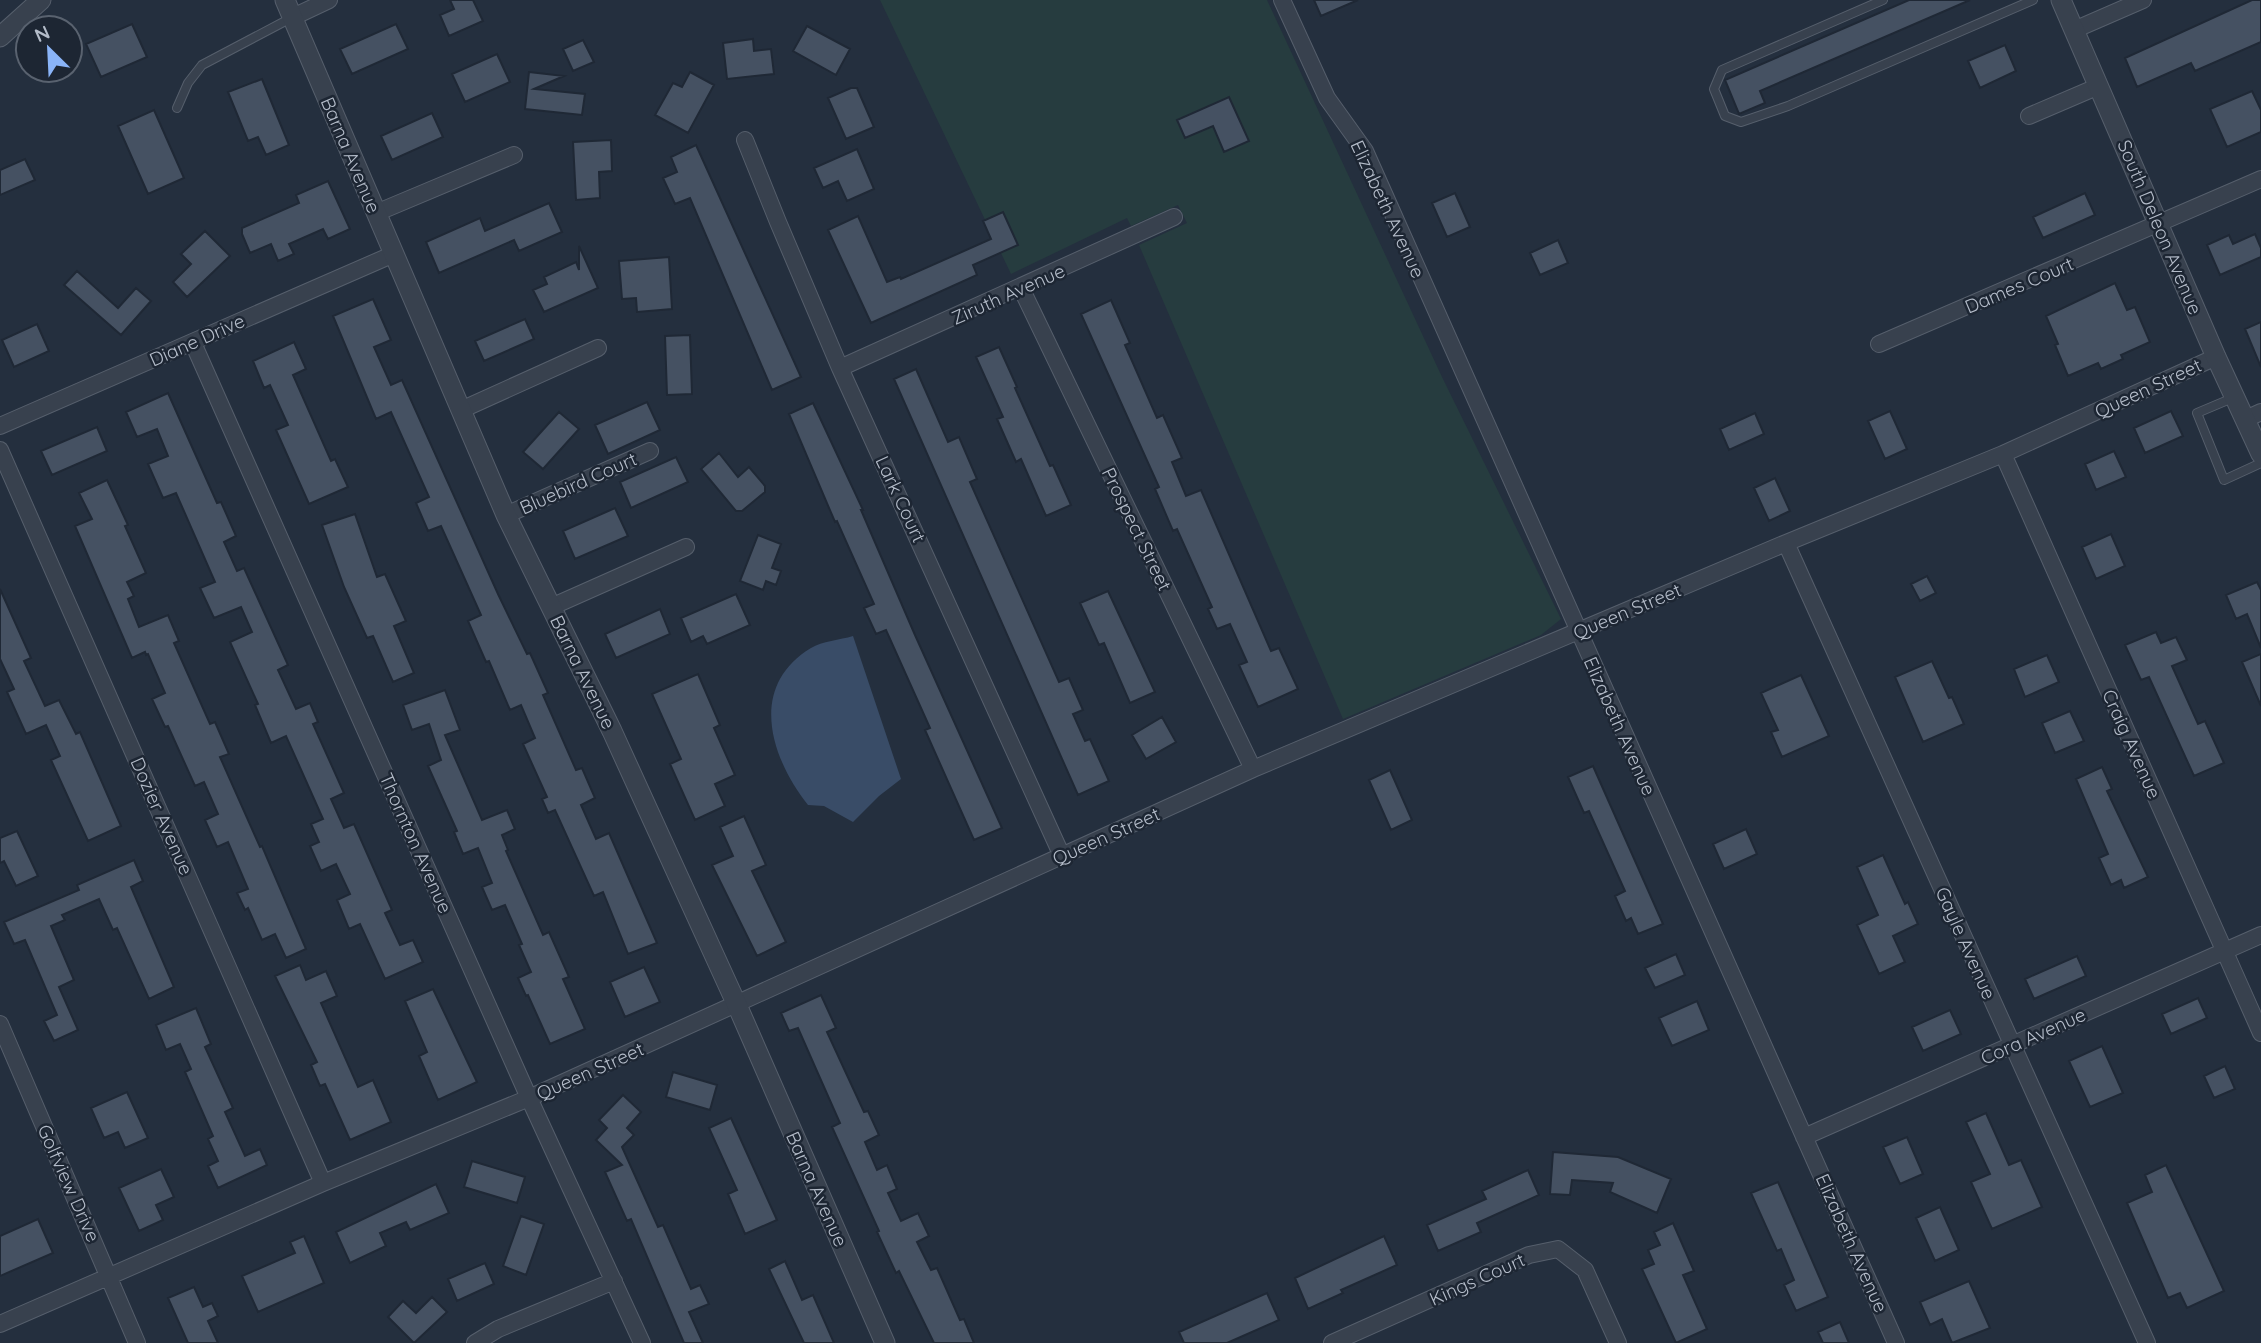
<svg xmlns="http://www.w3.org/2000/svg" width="2261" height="1343" font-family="Quicksand,sans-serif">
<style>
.green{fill:#263c3f}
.water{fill:#394c67}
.building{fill:#455162;stroke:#1f2835;stroke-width:2}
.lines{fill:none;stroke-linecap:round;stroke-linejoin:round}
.service-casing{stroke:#565f6c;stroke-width:10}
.minor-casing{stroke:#565f6c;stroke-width:18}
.tertiary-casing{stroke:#565f6c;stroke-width:21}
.service{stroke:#38414e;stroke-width:8}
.minor{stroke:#38414e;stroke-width:16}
.tertiary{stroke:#38414e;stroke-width:19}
.labels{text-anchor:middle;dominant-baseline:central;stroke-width:5;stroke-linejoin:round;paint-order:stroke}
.street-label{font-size:19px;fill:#b4bcc9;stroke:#1d2633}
</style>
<rect width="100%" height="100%" fill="#242f3e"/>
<path class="green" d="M880 0H1267L1442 377 1561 619 1541 635 1343 719 1139 245 1187 223 1178 205 1131 226 1127 218 1011 274Z"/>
<path class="water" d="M853 636 901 779 879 796 853 822 824 806 808 805C771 758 747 687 811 648 822 641 840 640 853 636Z"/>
<path class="building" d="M450 0H473L483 21 449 36 440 15 454 9Z
M1314 0H1358L1321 16Z
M1909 0H1970L1760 91 1765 103 1739 114 1725 80Z
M2252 0H2261V42L2195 71 2191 63 2137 87 2125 58Z
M132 24 147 57 101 77 86 44Z
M396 24 408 49 352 74 340 49Z
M807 26 850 49 836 75 793 51Z
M753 39 754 51 771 49 774 74 727 79 723 43Z
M583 40 594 62 573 71 563 49Z
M2005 45 2016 71 1980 88 1968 61Z
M497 54 510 82 465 102 452 74Z
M529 72 564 76 534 89 585 94 582 115 525 109Z
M690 72 714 85 688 133 655 115 673 83 682 87Z
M262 79 289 145 266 155 258 137 248 141 228 92Z
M851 88H857L874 127 846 139 828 98Z
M2252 91 2261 110V132L2227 147 2210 109Z
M1229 97 1249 141 1224 152 1213 126 1185 138 1177 120Z
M154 110 184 178 148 194 118 126Z
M432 113 443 137 392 160 381 136Z
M611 140 612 171 599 172 600 198 576 200 573 142Z
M696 145 801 377 772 390 690 198 675 204 663 178 677 172 671 157Z
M857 149 874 189 847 201 838 181 823 188 814 168Z
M25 159 35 180 0 195V170Z
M328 181 350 229 328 239 323 229 289 244 294 254 278 261 271 244 250 253 242 234V228L299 203 296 195Z
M1455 193 1470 227 1447 237 1432 203Z
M2085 193 2095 215 2043 238 2033 217Z
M549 203 562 232 519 251 514 240 439 273 426 242 480 218 485 231Z
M1003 212 1018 245 973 265 977 275 871 323 828 230 858 216 887 282 900 277 901 279 991 239 983 221Z
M205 231 230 256 187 297 173 282 191 264 181 254Z
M2255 234 2261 248V257L2220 275 2207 245 2229 235 2233 244Z
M1558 240 1568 263 1540 275 1530 253Z
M579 246 598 288 544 312 533 290 547 284 544 277 576 262 579 270Z
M669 257 672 309 637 312 636 298 622 299 619 261Z
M77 271 118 308 136 288 151 301 121 335 64 285Z
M2115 283 2127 310 2135 307 2150 342 2121 355 2123 359 2101 369 2098 363 2068 376 2055 345 2058 344 2046 316Z
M373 299 391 340 374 347 391 385 402 380 498 594 527 654 530 653 548 693 543 695 576 770 582 768 595 798 581 805 596 839 609 833 657 943 628 954 603 892 594 896 555 810 548 813 542 799 547 797 523 744 535 738 521 705 510 710 489 661 486 662 468 621 481 615 441 526 428 531 416 503 429 497 391 412 376 419 333 316Z
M1111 300 1130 343 1125 345 1157 418 1163 415 1182 458 1172 462 1186 496 1201 490 1271 651 1279 648 1298 689 1258 707 1239 665 1247 662 1230 624 1217 629 1208 609 1212 607 1177 529 1173 531 1155 489 1159 487 1081 314Z
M525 319 534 339 484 361 475 341Z
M2261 322V367L2245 329Z
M37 324 49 351 14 367 2 340Z
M690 335 692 394 667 395 665 336Z
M294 342 306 369 293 375 331 461 335 459 348 487 309 504 276 430 288 425 270 385 264 388 253 361Z
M999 347 1017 387 1015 388 1050 466 1053 465 1071 505 1046 516 1021 459 1016 462 997 419 1003 417 976 357Z
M916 369 948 442 959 437 977 479 970 482 1059 682 1069 678 1083 710 1073 714 1085 741 1090 739 1109 781 1078 795 894 379Z
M168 393 217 503 221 502 236 536 224 542 237 571 244 568 288 665 278 670 296 709 310 703 318 722 313 724 344 793 331 799 344 828 354 824 392 910 385 913 400 945 413 940 423 962 385 979 360 924 349 929 337 900 350 894 336 864 321 871 310 846 319 842 311 824 323 819 286 736 271 743 255 705 258 704 230 642 252 632 241 607 214 618 200 588 215 582 176 493 163 498 148 464 168 456 157 429 137 437 126 412Z
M647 402 660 430 608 454 595 425Z
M813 403 863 510H861L915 635 1002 828 974 840 925 730 930 728 886 630 876 634 864 608 874 604 837 521 835 522 789 414Z
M1890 411 1907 449 1885 459 1868 421Z
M2171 411 2183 436 2145 453 2134 428Z
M559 412 579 429 543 469 523 452Z
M1755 413 1764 434 1729 450 1720 429Z
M97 427 107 451 52 475 41 451Z
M2114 451 2126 477 2096 490 2085 464Z
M719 453 738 477 749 467 765 486V492L742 511H736L701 469Z
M676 457 688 482 631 508 620 482Z
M1775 478 1790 511 1769 521 1754 488Z
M107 480 128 525 125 526 146 573 127 582 134 596 128 599 139 627 168 615 179 641 174 643 210 724 215 722 229 754 220 757 260 847 262 846 306 949 286 958 275 934 262 940 248 908 245 910 237 893 248 889 228 842 217 847 205 820 218 814 204 782 195 786 168 726 165 727 152 699 165 693 148 654 146 655 145 652 132 658 75 526 92 519 79 493Z
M615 508 628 536 575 559 563 531Z
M355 514 377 577 385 574 406 621 394 626 414 673 393 682 373 636 367 638 344 587 322 525Z
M2111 534 2125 566 2096 579 2082 547Z
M758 535 781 544 772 568 781 571 776 585 766 581 763 590 740 581Z
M1927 576 1936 593 1920 601 1911 584Z
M2257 582 2261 590V648L2247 614 2236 619 2226 595Z
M0 589 31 658 24 661 45 706 59 700 76 734 80 732 121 826 88 841 51 760 60 756 46 725 26 734 7 692 14 689 0 659Z
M1108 591 1155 692 1130 703 1104 643 1099 645 1080 603Z
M736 594 750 625 707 644 703 636 691 642 681 618Z
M660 609 670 634 616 658 605 634Z
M2156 632 2161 643 2176 637 2187 660 2172 666 2198 724 2205 721 2224 763 2194 776 2149 677 2141 680 2125 645Z
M2261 654V706L2242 662Z
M2047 655 2059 682 2025 697 2014 669Z
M1932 661 1949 698 1952 697 1964 724 1923 742 1895 677Z
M698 674 720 725 714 728 735 775 715 784 725 806 695 820 670 764 681 759 652 694Z
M1801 675 1829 736 1782 757 1771 732 1778 730 1761 693Z
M445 690 460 730 445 735 482 820 507 810 515 829 502 835 508 850 506 851 543 935 549 932 569 977 563 979 585 1029 550 1044 528 995 526 996 518 978 531 972 519 945 522 944 505 905 492 910 482 887 492 883 478 848 463 854 454 832 457 831 428 766 441 760 429 724 412 730 403 705Z
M2070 711 2084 741 2055 753 2042 723Z
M1162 717 1176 742 1146 759 1132 735Z
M1593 766 1663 924 1638 934 1631 918 1626 921 1615 896 1625 891 1589 811 1584 813 1568 777Z
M2102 767 2112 789 2107 791 2148 877 2124 888 2121 880 2111 885 2099 858 2108 854 2076 779Z
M1390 770 1412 820 1391 830 1369 780Z
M744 816 766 865 752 871 786 942 757 956 712 865 733 856 720 827Z
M1746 829 1757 854 1724 869 1713 844Z
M17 831 38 876 16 886 4 861 0 863V838Z
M1883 855 1905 904 1908 902 1918 924 1893 936 1905 962 1879 974 1857 925 1878 915 1857 867Z
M134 860 143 881 131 887 174 987 149 999 117 928 113 930 99 899 62 915 65 920 51 926 74 980 59 987 78 1030 54 1041 44 1021 57 1015 25 940 14 944 4 922 79 890 77 885Z
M1676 954 1685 975 1655 988 1645 968Z
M2077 956 2086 976 2034 999 2025 979Z
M300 965 306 980 326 971 337 996 321 1003 358 1087 373 1080 391 1122 350 1140 325 1084 320 1086 311 1065 317 1062 275 976Z
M644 967 660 1002 625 1017 610 982Z
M433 989 477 1082 438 1100 419 1056 427 1052 405 1001Z
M821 995 836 1028 827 1032 864 1112 868 1111 879 1135 865 1142 877 1170 887 1165 897 1189 888 1193 901 1221 918 1213 929 1236 917 1242 931 1270 937 1268 960 1320 964 1319 974 1343H934L899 1271 896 1273 877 1232 879 1231 832 1127 840 1123 816 1069 798 1028 789 1031 781 1013Z
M2198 998 2207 1018 2171 1034 2162 1014Z
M1697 1001 1709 1030 1672 1046 1659 1018Z
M196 1008 211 1044 205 1047 233 1108 225 1112 245 1156 260 1149 267 1165 218 1188 208 1166 218 1161 208 1139 213 1136 185 1072 191 1069 180 1044 166 1050 156 1025Z
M1950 1010 1961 1034 1923 1051 1912 1027Z
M2102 1046 2123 1093 2090 1107 2069 1061Z
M2225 1066 2235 1089 2214 1098 2204 1076Z
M673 1072 717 1085 710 1110 666 1097Z
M127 1092 148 1138 125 1148 118 1132 104 1138 91 1108Z
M623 1095 641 1112 627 1128 634 1135 622 1147 658 1227 663 1225 691 1289 700 1285 709 1304 689 1312 703 1343H684L631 1219 627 1221 605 1172 622 1165 596 1140 607 1128 599 1120Z
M1986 1113 2009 1165 2021 1160 2042 1207 1992 1229 1971 1182 1990 1174 1966 1122Z
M731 1118 777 1220 745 1234 728 1194 737 1190 709 1128Z
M1907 1137 1923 1174 1900 1184 1883 1147Z
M1553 1152 1618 1157 1671 1179 1657 1213 1610 1192 1613 1183 1572 1180 1570 1195 1550 1194Z
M472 1161 525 1177 517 1203 464 1187Z
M2166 1165 2224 1291 2187 1308 2180 1293 2168 1298 2127 1203 2152 1192 2145 1175Z
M161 1169 174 1197 156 1205 163 1220 139 1231 119 1188Z
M1528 1170 1539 1195 1477 1223 1481 1232 1438 1251 1427 1225 1486 1199 1482 1191Z
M1778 1182 1828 1297 1796 1311 1784 1285 1794 1280 1781 1249 1777 1251 1751 1193Z
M436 1184 449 1213 410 1230 406 1222 380 1233 386 1246 350 1263 336 1232Z
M1940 1207 1959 1250 1935 1261 1916 1218Z
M521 1216 544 1224 526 1275 503 1266Z
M38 1219 53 1253 0 1276V1236Z
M1673 1223 1694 1271 1683 1275 1707 1329 1676 1343 1642 1269 1654 1264 1648 1250 1660 1245 1654 1232Z
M304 1236 324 1283 258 1312 242 1276 295 1253 290 1242Z
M1384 1236 1397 1265 1341 1290 1343 1293 1308 1309 1295 1278Z
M785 1261 802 1300 813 1295 834 1343H804L769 1269Z
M485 1263 494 1284 457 1301 448 1279Z
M1969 1281 1990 1328 1952 1343 1942 1319 1930 1325 1920 1302Z
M194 1287 203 1307 212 1303 218 1316 208 1321 218 1343H188L168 1298Z
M1267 1293 1279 1320 1227 1343H1184L1179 1332Z
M432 1297 447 1312 414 1343 388 1317 403 1301 416 1313Z
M1840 1322 1849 1343H1823L1818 1332Z"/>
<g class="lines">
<g class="service-casing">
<path id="service" d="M1883 0 1722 70 1714 89 1725 116 1741 122 1788 106 2033 0
M177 108 188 83 202 65 293 17
M2235 397 2197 413 2224 480 2261 463"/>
</g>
<g class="minor-casing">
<path id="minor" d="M1282 0 1327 98 1365 151 1896 1343
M293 17 329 0
M2074 30 2143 0
M2029 116 2099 86
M745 140 778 222 840 368 1062 856
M376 213 514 155
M1021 288 1253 769
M193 343 529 1098 642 1343
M1879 344 2261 179
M840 368 1174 217
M461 410 598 348
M2246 419 2261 412
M0 426 394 254
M0 450 323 1183
M2003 454 2261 1033
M506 515 650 451
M1786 543 2147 1343
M551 607 686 547
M0 1024 137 1343
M1804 1137 2261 935
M0 1324 323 1183 529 1098 1253 769 1786 543 2003 454 2216 357
M475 1343 498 1329 614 1281
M1332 1343 1529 1255 1558 1249 1585 1270 1618 1343"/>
</g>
<g class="tertiary-casing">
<path id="tertiary" d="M285 0 506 515 612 731 737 1005 885 1343
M2061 0 2216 357 2261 454
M0 37 41 0"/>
</g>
<use href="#service" class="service"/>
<use href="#minor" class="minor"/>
<use href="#tertiary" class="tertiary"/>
</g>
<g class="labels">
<g class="street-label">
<text transform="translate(351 155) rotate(67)">Barna Avenue</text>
<text transform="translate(1388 209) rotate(65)">Elizabeth Avenue</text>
<text transform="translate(2160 227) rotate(67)">South Deleon Avenue</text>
<text transform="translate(2019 285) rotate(-23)">Dames Court</text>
<text transform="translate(1008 294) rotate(-24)">Ziruth Avenue</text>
<text transform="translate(197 340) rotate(-24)">Diane Drive</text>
<text transform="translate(2148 388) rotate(-25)">Queen Street</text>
<text transform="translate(578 483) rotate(-24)">Bluebird Court</text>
<text transform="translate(901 499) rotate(65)">Lark Court</text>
<text transform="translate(1137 529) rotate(64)">Prospect Street</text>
<text transform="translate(1627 611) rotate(-23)">Queen Street</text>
<text transform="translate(583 672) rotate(64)">Barna Avenue</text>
<text transform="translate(1620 726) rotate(66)">Elizabeth Avenue</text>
<text transform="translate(2132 744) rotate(66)">Craig Avenue</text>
<text transform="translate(162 816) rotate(66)">Dozier Avenue</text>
<text transform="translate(1106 836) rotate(-24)">Queen Street</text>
<text transform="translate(416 843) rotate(66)">Thornton Avenue</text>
<text transform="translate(1966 943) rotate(66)">Gayle Avenue</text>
<text transform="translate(2033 1036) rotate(-24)">Cora Avenue</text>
<text transform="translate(590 1071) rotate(-24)">Queen Street</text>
<text transform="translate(69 1183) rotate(66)">Golfview Drive</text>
<text transform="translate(817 1189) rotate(66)">Barna Avenue</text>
<text transform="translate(1852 1243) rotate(66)">Elizabeth Avenue</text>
<text transform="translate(1477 1279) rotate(-24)">Kings Court</text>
</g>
</g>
<g transform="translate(49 49) rotate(336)"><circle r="33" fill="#1d2633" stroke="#59626f" stroke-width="2"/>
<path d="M0-5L12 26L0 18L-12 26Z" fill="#8ab4f8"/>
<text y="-10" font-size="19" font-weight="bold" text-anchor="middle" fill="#b4bcc9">N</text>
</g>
</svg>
